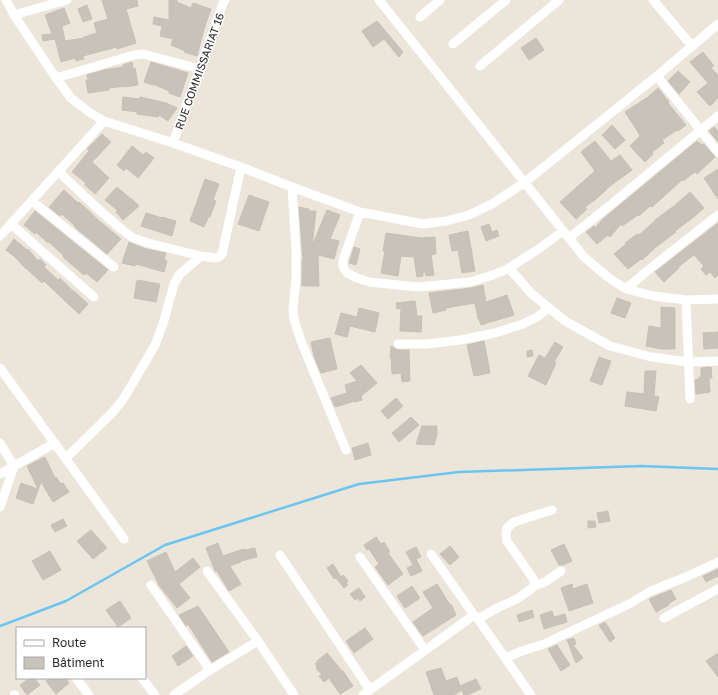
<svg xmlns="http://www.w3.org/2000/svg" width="718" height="695" font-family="'Golos Text',sans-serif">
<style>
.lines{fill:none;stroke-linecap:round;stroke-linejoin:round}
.stream{stroke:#6ac5f1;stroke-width:2.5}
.building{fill:#c7c2ba;stroke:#c7c1b4}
.minor{stroke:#fff;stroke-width:9}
.labels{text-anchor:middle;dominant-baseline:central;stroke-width:3;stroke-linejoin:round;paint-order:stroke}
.street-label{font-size:11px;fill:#292929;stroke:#fff}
</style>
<rect width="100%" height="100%" fill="#ece5da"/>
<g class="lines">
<path class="stream" d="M0 626 66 601 165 545 359 484 459 472 641 466 718 469"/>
</g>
<path class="building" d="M102 0H137L138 6 126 9 136 43 117 49V47L83 56 84 59 76 61 75 58 61 62 55 39 43 41 42 35 52 34 45 15 64 8 70 23 62 26 65 41 84 38V37L97 33 94 23 108 19Z
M169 0H177V2L191 8 193 3 211 9 204 29 197 56 184 52 185 51 171 45 173 39 160 36 162 26 153 24 154 17 169 20Z
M87 5 92 19 83 22 78 9Z
M377 21 403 52 399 57 384 39 373 47 362 31Z
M536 38 544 50 529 60 521 48Z
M703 52 714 66 711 68 718 75V98L710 106 697 92 708 83 690 62Z
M132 62 133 69 135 68 138 85 124 87 125 86 109 88V90L88 93 86 80H88L87 75 104 70 123 67V65Z
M151 62 188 73 180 97 169 93V91L153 84V85L144 82Z
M678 71 690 82 679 94 668 81Z
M658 88 669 102 668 103 686 125 678 131 677 130 662 140 664 143 652 152 653 154 645 162 630 146 640 136 638 132 625 112 648 97Z
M123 97 140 99V97L149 99 166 103 177 108 168 121 159 115 158 117 137 114V112L122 110Z
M612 125 625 140 615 149 602 135Z
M714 127 718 131V142L709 131Z
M102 134 111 142 92 162 109 178 95 194 85 185 86 183 72 172 89 151 87 149Z
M595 141 611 161 620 155 632 170 606 189H607L596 199 585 207 587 209 576 219 560 202 595 171 581 152Z
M697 141 702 145 704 144 715 157 697 174 695 172 683 181 682 180 652 207 650 206 639 216 638 215 622 226 621 224 610 237 608 235 597 244 586 232 594 226 595 228 603 219Z
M132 146 143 155 146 152 154 158 138 178 126 168 124 171 117 165Z
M718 169V199L704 178Z
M205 179 219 184 213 200 216 201 210 217 209 216 204 227 190 221Z
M117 187 131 199V198L139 206 123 220 116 212 118 211 105 200Z
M64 190 78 203 79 202 89 211 97 219 121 239 107 254 82 233 79 231 74 226V225L62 214 60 216 49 207Z
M690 192 704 208 695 216 675 231 676 232 656 247 642 260 641 259 628 269 614 254 626 244 625 243 637 234 639 235 656 220H655L674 206Z
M249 195 269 202 259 231 238 224Z
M299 207 309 209 308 211H316L312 246 327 210 340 215 330 239 339 241 334 259 318 255 319 286H302V260H303Z
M35 211 108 270 97 282 86 273 84 275 63 257 64 256 49 242 48 243 36 232 35 234 24 225Z
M146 213 162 218V217L176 221 172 236 141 226Z
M718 223V275L715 278 710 272 706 275 701 269 704 266 694 255 678 267 679 268 664 282 655 272Z
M489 224 492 232 497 230 499 236 486 241 481 227Z
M468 231 475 271 462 273 458 250 452 251 449 235Z
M386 233 421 238 435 237 436 254 431 255 434 275 426 276 425 272H423V276L417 277 414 257 401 256 398 276 381 273 385 251H383Z
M14 239 27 250 28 249 38 261 40 259 46 265 44 267 58 280 60 278 74 292V291L88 304 79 314 44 281 42 283 26 268V269L15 257 6 250Z
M129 242 146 249 166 253 164 260 167 261 164 272 136 264 135 266 122 263Z
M354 247 360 249 356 265 349 263Z
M137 280 160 284 156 302 134 298Z
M483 285 486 302 507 295 514 315 494 321H493L481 325 479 319H478L475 303 446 308V310L433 313 429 293 471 288Z
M617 298 631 303 625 318 611 313Z
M415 301 417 316H422L421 332 400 331 401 308 397 309 396 303Z
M661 307 675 308V349H661L646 346 649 326 661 328Z
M359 308 379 313 375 332 350 326 347 337 335 334 341 313 357 317Z
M718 332V348L704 349 703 333Z
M330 338 337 369 321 373 314 356 311 342Z
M484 341 490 373 474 376 467 345Z
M555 342 563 347 554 362 556 363 546 385 528 376 539 355 545 358Z
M391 346 398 350H409L410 381 402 382 401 373 392 374 391 358H390Z
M532 350 533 356 527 357V351Z
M599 357 611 361 602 385 590 381Z
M361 365 377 383 361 396 362 400 355 402V401L335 407 331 398 347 393 345 385 357 381 350 373Z
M711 367 712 378H709L710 392 696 394 695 380 699 379V377H701V368Z
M645 371H656L654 396 659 397 656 411 625 406 627 392 644 394Z
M396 398 403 406 388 419 381 411Z
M411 417 419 425 399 442 392 433Z
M422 426H437V435L434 445 416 444Z
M368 443 371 455 355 460 352 448Z
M45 457 55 478 56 477 61 484 63 483 69 492 53 502 41 482 33 504 16 498 21 483 38 489 27 466Z
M608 511 610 521 599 523 597 513Z
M63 519 67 526 55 532 51 525Z
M588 521H595L596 527 588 528Z
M91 530 107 548 93 559 77 541Z
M376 537 381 544 384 542 390 552 388 553 403 574 388 585 375 567 379 564 369 549 367 550 364 545Z
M218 543 223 556 237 551 244 549 245 550 255 548 257 557 241 561V562L230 566 241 584 229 591 217 571H215L206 548Z
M564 544 572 561 563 565H559L551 550Z
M450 546 459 557 450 565 440 554Z
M416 547 421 557 416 559 422 571 411 576 407 568 413 565 406 552Z
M50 551 61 570 43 580 32 561Z
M166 552 175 572 193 558 200 567 179 584 190 598 177 608 158 584V583L147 561Z
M333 564 341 577 343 575 348 581 346 583 348 585 344 588 336 578 334 579 327 568Z
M718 569V576L706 582 703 576Z
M437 584 450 605 451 604 456 615 423 636 413 622 433 608 423 592Z
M572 584 573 589 587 584 593 603 569 611 561 588Z
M412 586 420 598 405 608 397 596Z
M359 588 365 597 360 601 358 598 355 600 350 594Z
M671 590 676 599 668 604 669 605 656 612 649 599Z
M120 601 131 618 118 627 106 610Z
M198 606 229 652 212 662 188 624 186 626 179 615Z
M532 610 534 617 519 622 517 615Z
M552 611 554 617 565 614 567 622 544 629 540 615Z
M605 622 615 638 610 642 599 625Z
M365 628 373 639 354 653 346 641Z
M574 638 576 644 573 645 583 658 576 663 567 640Z
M557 645 570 665 561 671 548 649Z
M186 646 193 656 178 666 172 656Z
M327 653 342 671H343L353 686 340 694 329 678 324 682 319 676 322 675 316 668 317 666 315 664 318 661H317Z
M718 653V677L706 661Z
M441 668 446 681 457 677 460 686 476 679 481 689 467 695H464L461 689 462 690 454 695H434L426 672Z
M30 678H34L40 685 27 695 20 685Z
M50 678H65L69 683 56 694 46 681Z"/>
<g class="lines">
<path class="minor" d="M6 0 14 15 56 78 71 98 89 112 104 121 173 143 241 167 292 187 360 212 423 224 446 221 469 215 492 204 524 183 657 76 718 24
M379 0 584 257 609 278 626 289 654 296 686 300 718 299
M653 0 692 46
M14 15 67 0
M420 17 440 0
M453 44 506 0
M480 66 559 0
M657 76 718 152
M56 78 134 55 143 54 200 69
M173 143 223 3 225 0
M59 172 97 208 120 228 133 238 148 243 201 256 215 258 219 257 222 254 241 167
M292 187 296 252V278L293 310 294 319 301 341 346 450
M32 201 114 267
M360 212 343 260V267L347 273 357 278 369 282 418 287 470 282 493 275 509 268 540 248 563 231
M11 224 94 297
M0 236 104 121
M569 238 608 207 718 116
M509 268 531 293 565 321 610 346 651 357 689 362 718 361
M626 289 647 271 718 215
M686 300 690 399
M398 344H427L460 340 495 333 523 324 537 317 549 308
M0 368 124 539
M0 443 14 466 0 507
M66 458 113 412 124 398 155 345 163 324 174 284 179 275 201 256
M0 474 55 443
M431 554 474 615 478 619 531 695
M280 555 370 690
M360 557 425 650
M207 571 258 641 294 695
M151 585 210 670
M534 586 545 582 561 571
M664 618 718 589
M478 619 497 608 517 599 531 589 534 586V580L507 541 506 535 507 528 514 522 552 510
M505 658 522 651 544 644 629 604 651 591 686 577 718 562
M76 678 89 695
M142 678 155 695
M14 695H15
M174 695 210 670 258 641
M363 695 474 615"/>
</g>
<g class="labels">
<g class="street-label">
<text transform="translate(199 71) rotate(-70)">RUE COMMISSARIAT 16</text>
</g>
</g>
<rect x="16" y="627" width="130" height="52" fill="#ffffff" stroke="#a9a9a9"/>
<rect x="24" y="640" width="20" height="6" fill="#ffffff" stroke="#a9a9a9"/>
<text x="52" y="647" font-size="12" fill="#292929">Route</text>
<rect x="24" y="657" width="20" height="12" fill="#c7c2ba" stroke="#a9a9a9"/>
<text x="52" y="667" font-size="12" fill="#292929">Bâtiment</text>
</svg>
